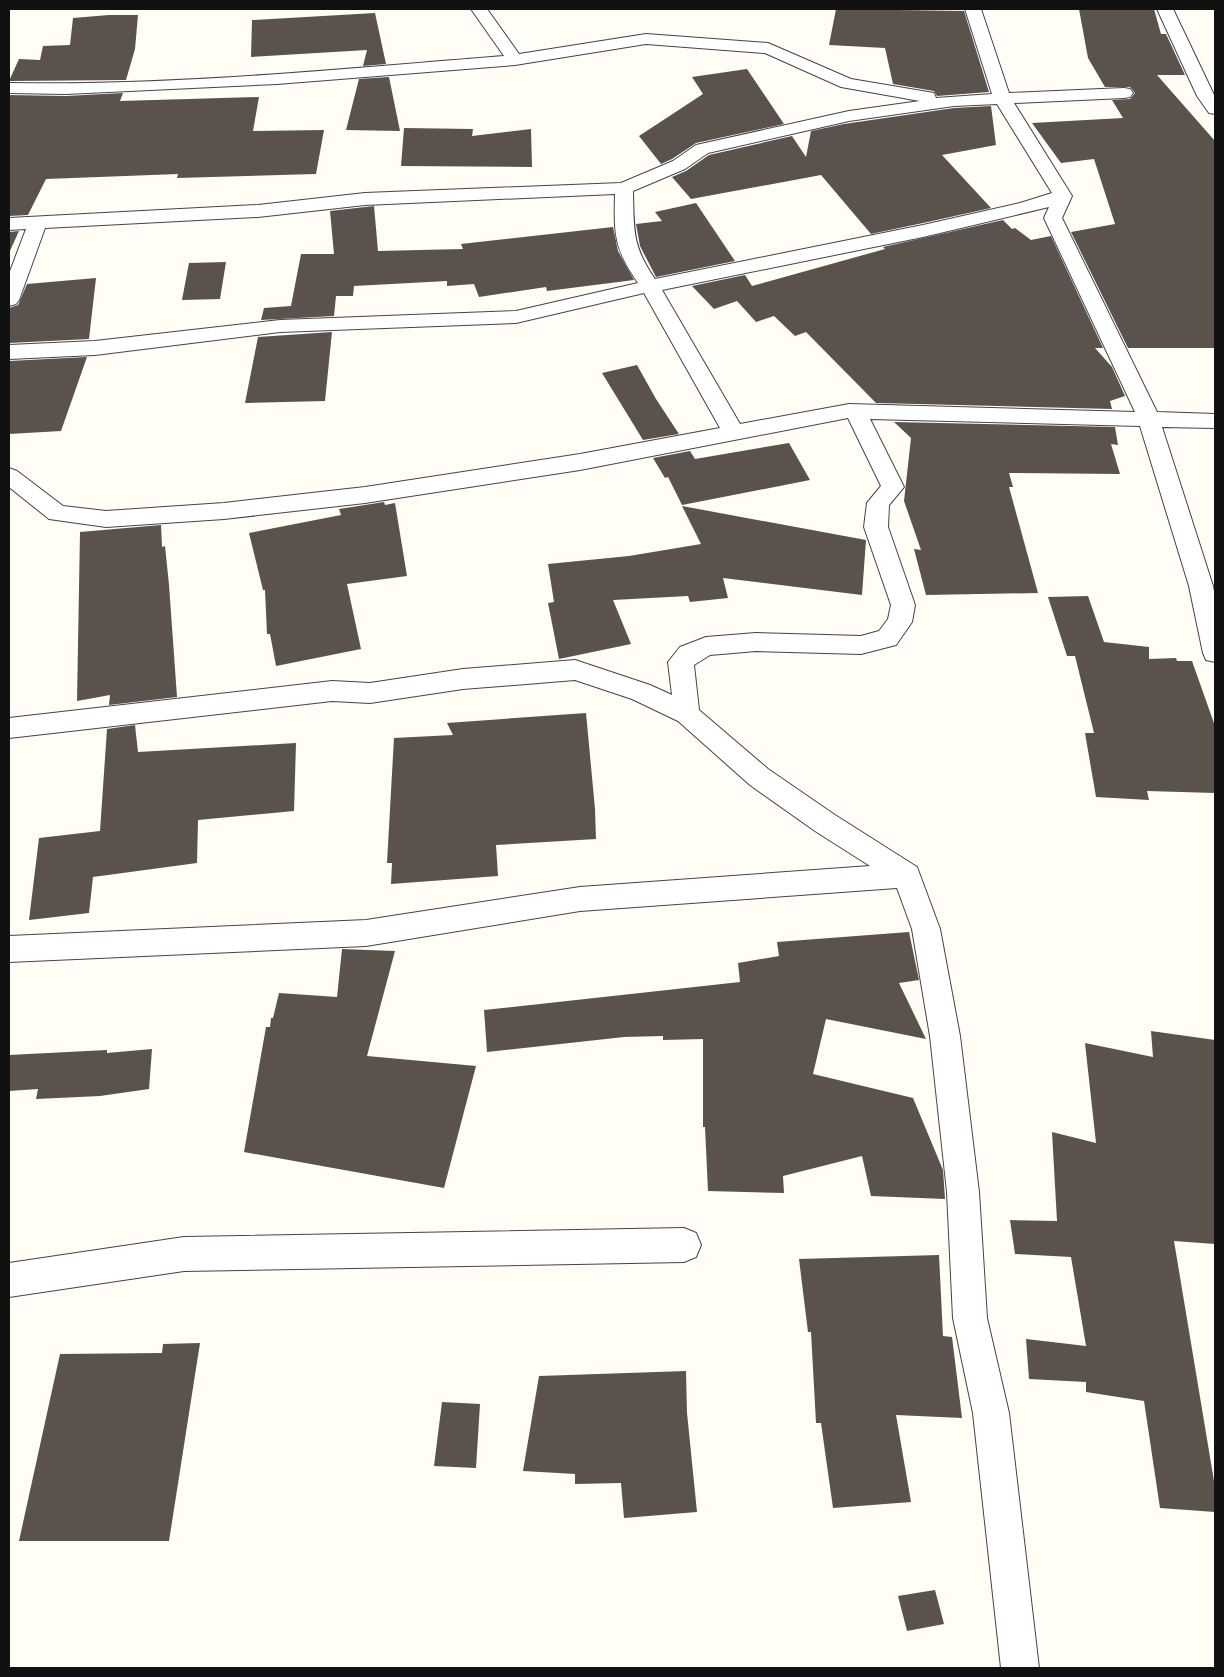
<svg xmlns="http://www.w3.org/2000/svg" width="1224" height="1677" font-family="Merriweather,serif">
<style>
.building{fill:#5a524d}
.lines{fill:none;stroke-linecap:round;stroke-linejoin:round}
.minor-casing{stroke:#444;stroke-width:2}
.minor{fill:#fff;fill-rule:evenodd}
</style>
<rect width="100%" height="100%" fill="#fffdf5"/>
<path class="building" d="M836 9 964 11 989 92 937 96 934 91 893 84 885 48 829 45Z
M1079 9H1154L1161 34H1166L1185 75H1157L1215 141V348H1128L1071 232 1115 224 1094 159 1061 163 1032 123 1123 118 1112 100 1130 99 1135 93 1130 87H1105L1088 58Z
M375 13 386 64 363 66 367 50 251 57 252 20Z
M109 15H138L135 49 126 80 9 81 19 59 40 60 43 46 70 45 73 18Z
M747 69 784 124 696 143 672 159 661 164 639 136 703 94 692 77Z
M389 77 400 131 346 130 359 79Z
M123 93 120 101 259 97 253 131 324 130 316 174 177 178 178 174 46 179 28 215 9 216V95L66 96Z
M991 106 996 145 942 155 991 208 923 223 871 234 821 175 691 199 672 177 686 171 709 155 792 136 806 157 811 131 844 124 954 108Z
M404 128 473 129 472 136 531 129 532 167 401 166Z
M696 203 735 261 656 277 640 246 636 224 662 221 655 212Z
M374 206 378 251 463 249 461 244 613 227 618 251 634 280 547 291 546 287 479 297 474 284 447 286V281L354 286 353 296H336L334 316 261 320 264 308 291 306 301 254H334L330 211Z
M1003 220 1012 229 1015 228 1031 240 1051 236 1103 348H1095L1112 367 1125 396 1110 401 1112 409 876 403 806 332 795 336 774 316 756 322 737 301 714 309 692 286 745 275 752 286 885 249 883 247Z
M19 231 9 253V232Z
M226 262 220 299 182 300 189 263Z
M96 278 89 339 9 343V308L18 305 27 284Z
M332 332 325 401 245 403 258 337Z
M87 357 61 431 9 434V361Z
M637 365 656 399 679 434 643 440 602 373Z
M894 422 1115 427 1118 445 1111 444 1120 474 1009 473 1013 487H1009L1038 593 926 595 914 549 921 550 904 501 911 438Z
M789 443 810 480 682 505 668 477 665 478 653 458 690 451 695 459Z
M384 502 385 505 395 503 407 576 347 584 361 649 276 666 270 634H267L265 590H263L249 533 341 515 339 509Z
M682 506 866 540 862 595 723 578 728 598 690 602 688 596 613 600 631 644 559 659 548 603 554 602 548 564 629 556 701 544Z
M161 525 162 547 165 546 169 585 177 697 109 705 110 695 77 701 80 532Z
M1088 596 1104 642 1149 647V659L1176 658 1177 661H1192L1215 726V793L1147 791 1149 800 1096 797 1085 733H1094L1075 656H1067L1048 597Z
M586 713 595 809 596 839 496 845 498 876 391 884 392 863H387L394 738 453 735 447 723Z
M135 725 138 752 296 743 294 811 198 820 197 863 93 877 89 913 29 920 39 838 100 831 107 729Z
M909 932 919 980 899 983 926 1039 826 1019 813 1074 913 1098 943 1170 945 1199 871 1196 862 1156 783 1176 784 1193 708 1191 705 1127H703V1039L663 1040V1036L624 1037 487 1052 484 1010 740 982 738 963 779 956 777 942Z
M342 949 395 951 367 1056 476 1066 444 1188 244 1152 266 1027H270L271 1018H273L279 993 337 997Z
M1151 1031 1215 1040V1244L1174 1241 1215 1487V1512L1160 1508 1144 1401 1086 1392V1382L1029 1379 1026 1339 1086 1346 1071 1257 1015 1254 1010 1220 1057 1221 1052 1132 1096 1143 1085 1043 1153 1057Z
M152 1049 149 1089 100 1096 36 1099 38 1089 9 1091V1055L107 1050V1053Z
M939 1255 943 1336 952 1337 962 1418 896 1415 911 1502 833 1508 821 1423H816L811 1332H808L799 1259Z
M200 1343 169 1541H19L60 1354 162 1353 163 1344Z
M686 1371 687 1413 697 1512 624 1518 621 1483 575 1484V1474L523 1471 539 1376Z
M442 1402 480 1404 476 1468 434 1466Z
M935 1590 944 1624 907 1631 898 1596Z"/>
<g class="lines">
<g class="minor-casing">
<path id="minor" d="M471 9H487L519 54 646 34 768 43 851 79 928 92 934 93 936 98 992 94 965 9H981L1009 93 1124 88 1130 89 1133 93 1130 97 1124 98 1014 103 1072 196 1062 218 1157 412 1215 414V428L1162 427 1213 586 1215 596V662L1206 660 1203 653 1189 586 1140 426 870 419 904 487 889 505 888 527 915 605 912 622 896 645 861 654 756 651 710 655 694 665 699 710 768 769 835 815 917 867 940 929 960 1036 979 1192 987 1318 1009 1413 1039 1668H1001L973 1413 953 1318 947 1192 930 1036 912 929 897 888 580 911 366 946 9 962V936L366 920 580 887 870 866 815 831 750 785 678 721 632 699 575 680 463 689 370 703 332 701 9 738V718L332 681 370 683 463 669 575 660 650 685 672 695 668 662 680 647 706 637 756 633 861 636 879 631 888 619 891 605 864 527 867 503 881 486 848 418 580 470 365 503 224 519 106 527 49 519 9 487V468L17 471 63 506 106 511 224 503 365 487 580 454 720 428 644 293 516 323 280 332 95 355 9 359V345L95 341 280 320 516 311 638 283C614 248 614 235 615 194L365 205 258 217 45 228 19 300 16 304 9 306V274L26 229 9 230V218L258 205 365 193 621 183 673 161 696 145 849 111 920 101 841 87 765 53 646 44 515 65 277 84 66 94 9 93V83C174 86 339 69 504 56ZM997 104 1052 193 1020 203 923 225 655 279C632 246 634 230 633 191L685 169 708 153 849 121 954 106ZM1049 207 1044 218 1135 412 849 404 740 424 662 290 923 237Z
M1157 9H1173L1215 97V114L1209 113 1197 96Z
M684 1228 696 1233 701 1245 696 1257 684 1262 184 1271 9 1297V1263L184 1237Z"/>
</g>
<use href="#minor" class="minor"/>
</g>
<rect width="1224" height="1677" fill="none" stroke="#111111" stroke-width="20"/>
</svg>
